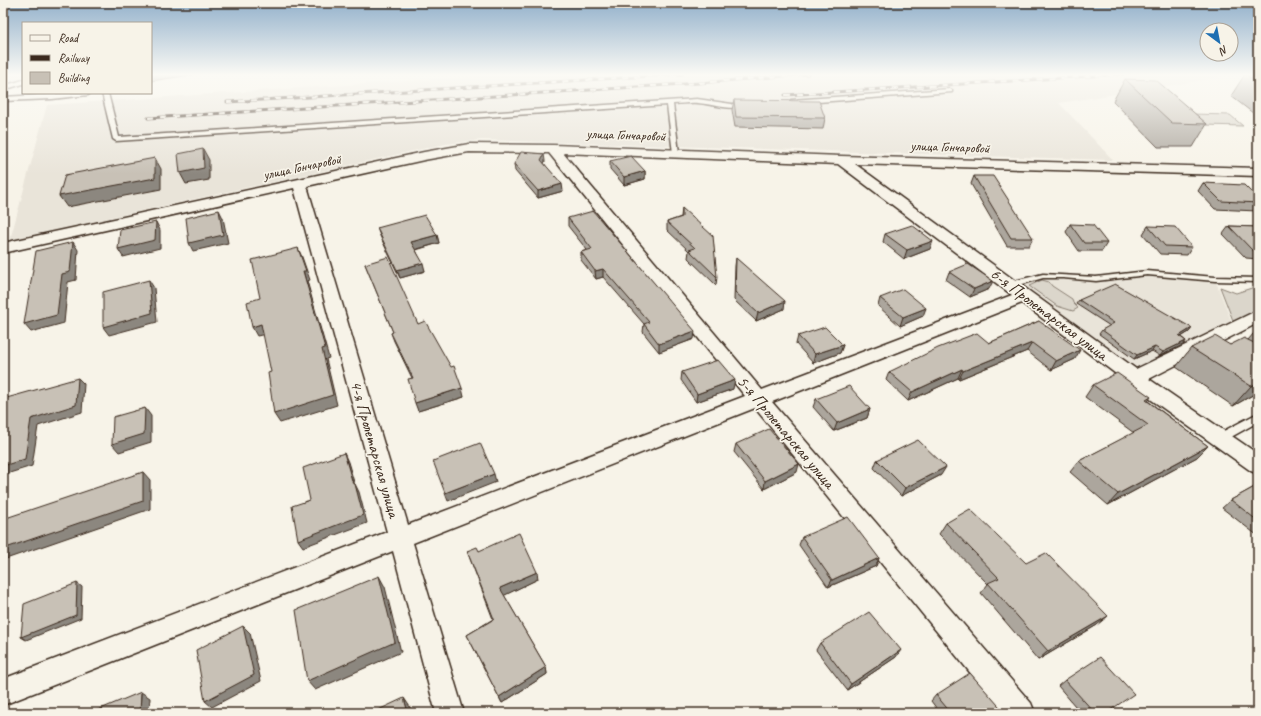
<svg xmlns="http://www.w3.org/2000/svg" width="1261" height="716" font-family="Caveat,sans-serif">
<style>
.built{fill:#e9e4d9}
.green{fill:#dbd6cb;stroke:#8b8074}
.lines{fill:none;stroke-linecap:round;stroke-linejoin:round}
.service-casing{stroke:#3b2a1e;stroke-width:3}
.minor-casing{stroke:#3b2a1e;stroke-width:3}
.service{fill:#f7f3e8;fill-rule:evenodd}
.minor{fill:#f7f3e8;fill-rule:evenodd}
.rail-casing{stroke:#3b2a1e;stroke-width:3}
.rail{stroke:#f7f3e8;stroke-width:2;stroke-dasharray:6;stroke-linecap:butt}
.wall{fill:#aca69d;stroke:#3b2a1e}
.shaded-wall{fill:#8c877f;stroke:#3b2a1e}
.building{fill:#c8c1b6;stroke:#3b2a1e}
.labels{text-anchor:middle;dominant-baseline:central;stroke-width:3.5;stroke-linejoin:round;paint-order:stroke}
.far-street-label{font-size:14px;fill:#3b2a1e;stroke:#f7f3e8}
.street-label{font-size:17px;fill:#3b2a1e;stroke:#f7f3e8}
</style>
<rect width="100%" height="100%" fill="#f7f3e8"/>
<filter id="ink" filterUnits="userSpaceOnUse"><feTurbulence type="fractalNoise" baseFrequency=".025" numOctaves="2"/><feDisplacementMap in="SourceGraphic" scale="8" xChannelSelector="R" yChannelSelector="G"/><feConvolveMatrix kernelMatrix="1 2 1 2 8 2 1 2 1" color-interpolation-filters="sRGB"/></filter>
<g filter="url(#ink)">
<path class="built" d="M3 74H23V79L3 85Z
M511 74H1223L1217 78 1059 103 1113 160 482 140 445 144 10 240 47 105Z
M1147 273 1215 279 1232 323 1140 369 1021 285 1043 276 1096 279Z"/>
<path class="green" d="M1192 114 1230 115 1243 126 1204 125Z
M1042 280 1049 282 1052 286 1072 299 1073 303 1078 308 1073 311 1057 306 1029 286Z
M1258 286V311L1234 323 1220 287 1236 293Z"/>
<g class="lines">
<g class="service-casing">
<path id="service" d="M23 80V84L3 90V86Z
M950 89 952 90V92L791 104 788 102 791 100Z
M73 93H91L88 95 52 99 3 101V97Z
M102 93H108L119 137 697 99 732 104 745 103 748 105C737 112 711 104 698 103 690 102 681 104 673 104L679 153 676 155 673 153 667 105 116 141 113 139Z
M1147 271 1215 277 1258 278V282L1215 281 1147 275 1096 281 1063 278H1043L1009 288 1005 285 1006 283 1043 274 1096 277Z
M1258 413V422L1224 441 1220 442 1216 441 1215 438 1216 435Z"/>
</g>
<g class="minor-casing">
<path id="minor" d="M469 144 553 145 841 156 1258 168V176L855 164 1136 369 1258 310V323L1149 379 1258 454V474L1251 471 1128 383 1022 303 772 402 1031 703 1035 713H1003L755 408 413 543 464 713H436L393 551 3 705V679L387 532 294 188 3 253V243L424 152ZM469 152 549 153 745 396 408 525 307 186 424 160ZM563 153 838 164 1012 295 762 390Z"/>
</g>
<use href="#service" class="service"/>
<use href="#minor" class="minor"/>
<g class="rail-casing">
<path id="rail" d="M785 95 1123 74
M227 102 683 74
M148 118 699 83 808 74"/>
</g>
<use href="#rail" class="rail"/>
</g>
<path class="wall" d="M1245 74H1258V117L1231 96Z
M1125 79 1207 124 1193 147H1158L1113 101Z
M734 100 825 118 823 129 735 127 732 110Z
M545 161 544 163 563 191 538 198 515 171 514 164Z
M610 161 645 171V179L624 185 610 169Z
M974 176 1033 238 1029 246H1007L971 184Z
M1203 183 1258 199V209L1257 211 1215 209 1198 191Z
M682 208 717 277 716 285 688 258 689 251 667 230V222L681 217Z
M568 218 694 339 659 352 643 332 644 324 603 277 596 279 581 260V252L587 250 568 226Z
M1070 224 1107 243 1102 251H1079L1066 232Z
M1148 226 1192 247 1187 255 1160 254 1143 234Z
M1229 226 1258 227V259L1246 258 1223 234Z
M377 228 437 235 439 243 416 250 425 271 400 278 380 236Z
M885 234 930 249 904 259 883 242Z
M736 258 784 309 756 321 734 300 735 266Z
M365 264 418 324 464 397 418 411 412 378 394 341 391 333 393 332Z
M949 272 989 289 970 297 946 280Z
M880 298 923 316 900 326 878 306Z
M1079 300 1192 328 1189 332 1181 337 1186 341 1183 345 1160 356 1152 351 1134 359 1099 334 1102 330 1110 326 1076 304Z
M1039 321 1075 359 1051 370 1027 351 959 379 958 378 908 401 886 380 889 372 989 343Z
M1258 331V392L1233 406 1176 367 1191 348 1230 345 1248 340 1254 333Z
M798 336 843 345 840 353 813 363 796 344Z
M682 372 733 389 696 402 681 380Z
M1093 385 1151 397 1148 401 1208 446 1197 457 1108 505 1070 472 1079 461 1134 433 1085 397Z
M816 399 870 409 867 418 834 431 813 407Z
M736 444 797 472 764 489 734 452Z
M877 460 941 475 901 496 874 468Z
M1258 485V536L1222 508 1231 500Z
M946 523 1026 563 1097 625 1038 660 981 593 988 584 939 534Z
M802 537 879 558 876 566 828 587 799 545Z
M467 551H479L538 579 504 595 546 667 547 674 502 703 470 641 467 635 493 619Z
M820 643 896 657 847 690 816 650Z
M1065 680 1106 713H1081L1058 686Z
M936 695 1005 713H940L931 701Z"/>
<path class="shaded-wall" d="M151 74H198L151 81Z
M203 149 209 160V180L186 184 180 173Z
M544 154 545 161 542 168 541 160Z
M155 158 161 169V189L67 207 59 196Z
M645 171V179L624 185V177Z
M562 184 563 191 538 198V191Z
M219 210 223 218 228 243 193 251 189 243Z
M156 222 160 230V248L123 257 118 249Z
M437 235 439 243 414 250 411 242Z
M933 241 930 249 904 259 907 250Z
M73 242 78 250 76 280 68 282 64 323 31 332 24 324 62 274Z
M298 248 302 257 310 280 307 281 329 358 326 359 337 405 280 423 274 414 322 349Z
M423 263 425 271 400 278 397 270Z
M603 269V277L596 279 595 271Z
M149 280 154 288 157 322 109 335 103 327Z
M993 281 989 289 970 297 974 289Z
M785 301 784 309 756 321 758 313Z
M926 308 923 316 900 326 903 317Z
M261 324 266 334 257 336 252 327Z
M1192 328 1189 332 1176 340 1179 336Z
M695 331 694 339 659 352V344Z
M1186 341 1183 345 1160 356 1163 352Z
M1032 343 1027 351 959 379 963 371Z
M843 345 840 353 813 363 815 354Z
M1155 347 1152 351 1134 359 1137 355Z
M1080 350 1075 359 1051 370 1056 361Z
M962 369 958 378 908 401 912 392Z
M78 378 84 384 82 412 38 426 32 466 3 475V466L31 419Z
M735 380 733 389 696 402 697 394Z
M1258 383V392L1233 406 1251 386Z
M462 388 464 397 418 411 415 403Z
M145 408 151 416V442L119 452 112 444Z
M870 409 867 418 834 431 837 423Z
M1208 446 1197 457 1108 505 1118 494Z
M344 453 348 462 357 492 353 484Z
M799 464 797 472 764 489 765 481Z
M946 467 941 475 901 496 905 488Z
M143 472 150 480V509L3 560V549Z
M494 474 496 482 448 501 445 493Z
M355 484 359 492 367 523 303 547 298 540Z
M879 558 876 566 828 587 832 580Z
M537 572 538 579 503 596 500 588Z
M379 576 385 587 401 652 315 690 307 681Z
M77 583 82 587 81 618 26 640 21 637Z
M1108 616 1097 625 1038 660 1048 651Z
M243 626 250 633 261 681 212 707 205 701Z
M901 650 896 657 847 690 851 684Z
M546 667 547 674 502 703 499 697Z
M141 692 150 698 149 713H140Z
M404 698 410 707 411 713H408Z"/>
<path class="building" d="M1245 74H1258V83Z
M1125 79 1156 80 1207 124 1172 123Z
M734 100 819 101 825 118 736 117Z
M203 149 204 168 180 173 178 154Z
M521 152 544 154 541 160 562 184 538 191 514 164Z
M631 156 645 171 624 177 610 161Z
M155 158V178L59 196 65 175Z
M974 176H993L1033 238H1011Z
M1203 183 1244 185 1258 199V203L1221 201Z
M682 208 713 236 717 277 689 250 695 248 667 222 682 217Z
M219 210 223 235 189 243 186 218Z
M593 211 695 331 659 344 644 324 649 322 603 269 595 271 581 252 592 249 568 218Z
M425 215 437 235 411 242 423 263 397 270 377 228Z
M156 222 155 240 118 249 120 230Z
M1070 224 1093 225 1107 243H1084Z
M912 225 933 241 907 250 885 234Z
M1148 226 1175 227 1192 247 1165 246Z
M1229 226 1258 227V250H1252Z
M73 242 70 272 62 274 57 315 24 324 36 251Z
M298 248 306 271H303L325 348 322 349 333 395 274 414 268 373 271 372 261 324 252 327 247 302 260 298 252 260Z
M388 257 418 324 425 321 451 367 454 366 462 388 415 403 408 379 413 378 391 333 393 332 365 264Z
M736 258 785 301 758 313 735 292Z
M968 264 993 281 974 289 949 272Z
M149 280 152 313 103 327V292Z
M1115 284 1192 328 1179 336 1186 341 1163 352 1155 347 1137 355 1102 330 1114 323 1079 300Z
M903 289 926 308 903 317 880 298Z
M1039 321 1080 350 1056 361 1032 343 963 371 962 369 912 392 889 372 938 348 977 333 989 343Z
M825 327 843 345 815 354 798 336Z
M1258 331V335L1254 333Z
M1215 336 1230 345 1244 338 1258 345V383L1251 386 1191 348Z
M718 360 735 380 697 394 682 372Z
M1117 373 1151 397 1146 400 1208 446 1118 494 1079 461 1148 425 1093 385Z
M78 378 76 405 31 419 25 459 3 466V399Z
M849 386 870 409 837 423 816 399Z
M145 408 144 434 112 444 113 417Z
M769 429 799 464 765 481 736 444Z
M918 440 946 467 905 488 877 460Z
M480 443 494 474 445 493 433 461Z
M344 453 353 484H355L363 515 298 540 292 506 310 500 303 468Z
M143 472V501L3 549V519Z
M1258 485V521L1231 500Z
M970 509 1026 563 1046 553 1108 616 1048 651 988 583 999 578 946 523Z
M848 517 879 558 832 580 802 537Z
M519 533 537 572 500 588 546 667 499 697 467 635 494 619 467 551 477 547 479 551Z
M379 576 395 642 307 681 296 610Z
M77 583 76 615 21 637 24 604Z
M869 612 901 650 851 684 820 643Z
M243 626 254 675 205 701 196 650Z
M1100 657 1134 694 1106 713H1095L1065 680Z
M970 673 1005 713H951L936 695Z
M141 692 140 713H91Z
M404 698 408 713H372Z"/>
</g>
<linearGradient id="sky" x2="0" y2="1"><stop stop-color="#93b1cb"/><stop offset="0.43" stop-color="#fbfaf5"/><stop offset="1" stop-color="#fbfaf5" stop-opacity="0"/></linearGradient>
<rect width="1261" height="174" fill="url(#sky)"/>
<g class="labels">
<g class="far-street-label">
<text transform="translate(626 135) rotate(2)">улица Гончаровой</text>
<text transform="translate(950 147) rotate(2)">улица Гончаровой</text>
<text transform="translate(302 167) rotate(-12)">улица Гончаровой</text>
</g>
<g class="street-label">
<text transform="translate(1049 314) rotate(37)">6-я Пролетарская улица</text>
<text transform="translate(786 432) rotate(50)">5-я Пролетарская улица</text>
<text transform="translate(375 449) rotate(74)">4-я Пролетарская улица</text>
</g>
</g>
<rect width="1261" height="716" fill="none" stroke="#f7f3e8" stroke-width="16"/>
<rect x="8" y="8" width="1245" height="700" fill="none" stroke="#3b2a1e" stroke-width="1.5" filter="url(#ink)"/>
<rect x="22" y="22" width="130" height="72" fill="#f7f3e8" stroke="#aca397"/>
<rect x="30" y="35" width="20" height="6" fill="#f7f3e8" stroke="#aca397"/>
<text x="58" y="42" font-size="12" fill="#3b2a1e">Road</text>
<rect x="30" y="55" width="20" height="6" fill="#3b2a1e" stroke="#aca397"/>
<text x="58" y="62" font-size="12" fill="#3b2a1e">Railway</text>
<rect x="30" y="72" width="20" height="12" fill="#c8c1b6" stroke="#aca397"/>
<text x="58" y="82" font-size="12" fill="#3b2a1e">Building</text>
<g transform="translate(1219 42) rotate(148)"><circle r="19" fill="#f7f3e8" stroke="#aca397"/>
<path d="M0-3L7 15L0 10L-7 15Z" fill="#1f6fb2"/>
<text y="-6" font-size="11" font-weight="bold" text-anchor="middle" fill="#3b2a1e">N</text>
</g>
</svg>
